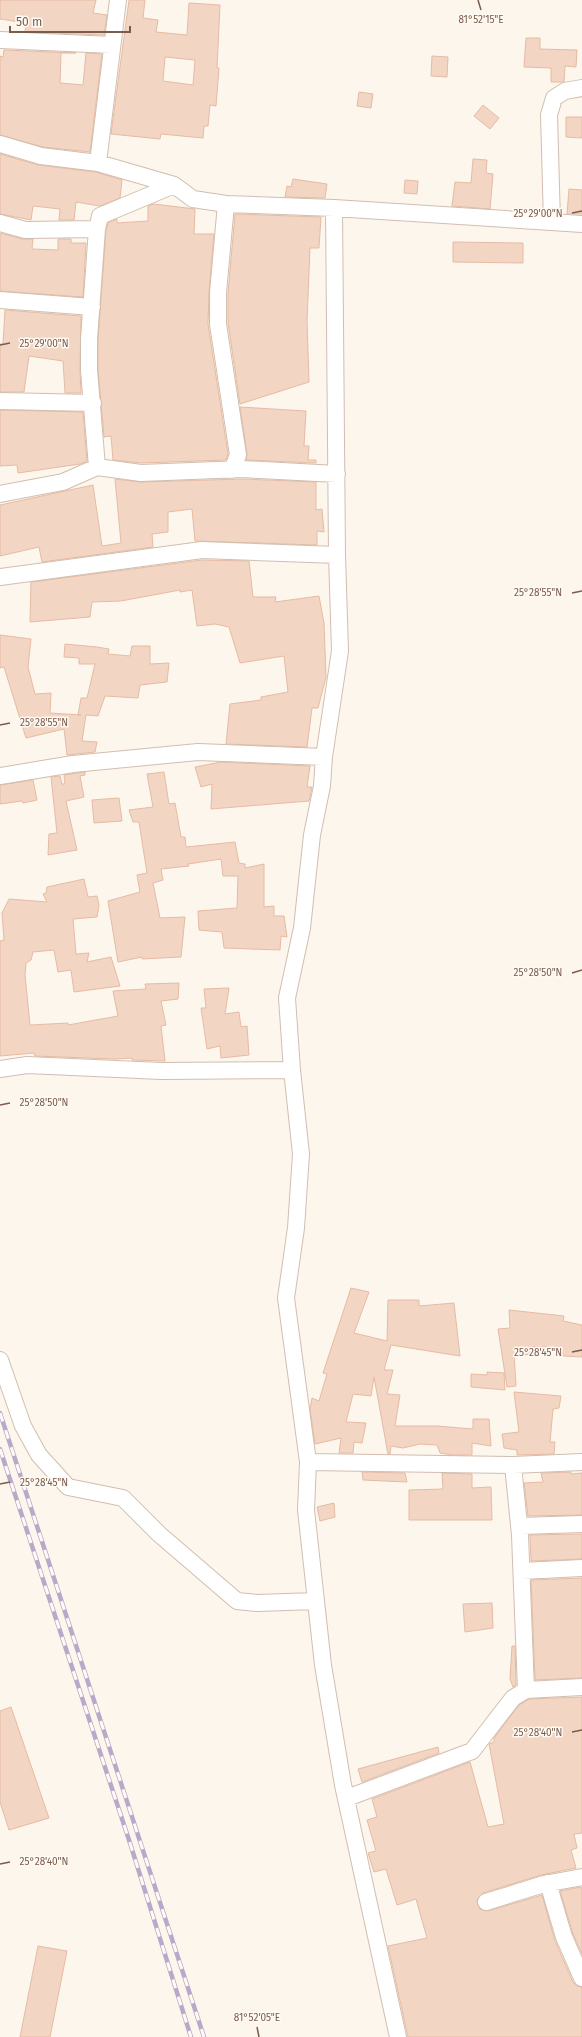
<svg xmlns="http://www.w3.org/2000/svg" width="582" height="2037" font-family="'Fira Sans',sans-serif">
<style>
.building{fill:#f3d5c3;stroke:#e6bba3;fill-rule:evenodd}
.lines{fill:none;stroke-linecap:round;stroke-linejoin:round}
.minor-casing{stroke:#d1beb0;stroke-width:18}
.minor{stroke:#fff;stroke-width:16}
.rail-casing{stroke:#b9a8c9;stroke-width:4.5}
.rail{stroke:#fffaf3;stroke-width:3;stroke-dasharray:9;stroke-linecap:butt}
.ticks{fill:none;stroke:#7a5c4d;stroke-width:1.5}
.ticks-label{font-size:10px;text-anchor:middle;fill:#7a5c4d;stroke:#fffaf3;stroke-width:3;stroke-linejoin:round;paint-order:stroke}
</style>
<rect width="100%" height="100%" fill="#fdf6ec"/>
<path class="building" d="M0 0H96L93 13 107 15 104 35 25 32 26 23 0 19Z
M129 0H145L143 18 158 20 156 32 187 35 189 3 220 5 217 68H219L216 106 210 105 208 126H204L203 138 161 134 160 139 111 134ZM165 57 195 60 193 85 163 81Z
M526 38H540V49L577 50 576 67 565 66 564 82H551V68L524 67Z
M4 50 76 53H61L60 83 83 85 86 53 102 54 90 152 43 147 0 135V56L3 57Z
M432 56 448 57 447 77 431 76Z
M359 92 373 94 371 108 357 106Z
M483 105 499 118 490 129 474 116Z
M566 117H582V138L566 137Z
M0 154 38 165 96 172 122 180 120 198 100 206 76 202 74 220H59L60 209 33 206 31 220 0 214Z
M473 159 487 160 486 173 493 174 490 209 452 206 455 182 471 183Z
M293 179 327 184 325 198 285 197 287 186 291 187Z
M405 180 418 181 417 194 404 193Z
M569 189 582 190V214H567Z
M154 204 195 209 194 234H214L209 292 208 324 228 454 226 460 141 463 113 460 111 436 104 437 98 370V339L106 230 108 223 117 219V223L148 221V206Z
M235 214 321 217 319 248H310L307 321 309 382 240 404 228 323V293Z
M0 233 22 239H33L32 249 58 250V239H71V243H86L83 297 0 291Z
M453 242 523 243V263L453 262Z
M5 310 81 316 80 370 81 393H65L63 361 29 356 24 392H0V344H3Z
M240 407 306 411 304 446H309L308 460H316V463L246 460 247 454Z
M0 410 83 412 87 461 80 464 18 473 17 465 0 466Z
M115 479 141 482 242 479 316 482V510L322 509 324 532 317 531V545L195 541 192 509 168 512V532L152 534 153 547 42 562 39 547 0 556V505L93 485 102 546 121 543Z
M202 560 249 561 253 597H276L275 602 319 596 324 623 326 677 318 708H312L307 747 226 744 230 704 261 700V697L288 692 284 656 240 663 229 627 215 624 197 626 192 590 180 592V590L121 601 92 602 90 617 30 622 31 582Z
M0 635 31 639 28 667 35 694 51 693 50 713 81 715H78L81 698H87L95 664H79V658L64 657 65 644 97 647 109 649 108 654 130 656 132 646H150V664L169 663 167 682 140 685 138 698 105 696 98 716 86 715 82 741 97 742 95 752 67 755 64 729 26 738 4 667 0 668Z
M221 762 310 766 307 787H312L309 801 211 809 212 784 201 787 195 767Z
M85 772V775L80 776 84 797 66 801 77 850 48 855 49 834 57 833 51 777 60 776 62 784H65L64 775Z
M164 772 169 804 175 803 181 837H185L186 847 235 842 239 863 245 864V868L264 864V907L274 906V916H284L287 937 281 936 280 950 224 948 222 932 199 930 198 911 237 908 238 876H223L221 859 188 864 189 866 161 869 163 880 153 883 160 918 185 917 181 957 142 959V957L118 962 108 901 140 892 137 875 147 873 139 822H133L129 810 153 807 147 774Z
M33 780 37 800 23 803 22 801 0 804V785Z
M119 798 122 821 94 823 92 800Z
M84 879 88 897 97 896 99 905 97 917 73 919 76 954 89 953 87 962 111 957 120 986 74 992 71 970 58 972 54 950 33 952 31 960 26 963 25 975 30 1025 68 1023V1025L118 1016 113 991 146 989 145 984 179 983 178 999 161 1001 166 1025 161 1026 165 1061 132 1060V1058L115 1059 35 1056 34 1053 0 1056V941L4 940 2 913 9 899 47 902 43 894 46 893 47 887Z
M229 988 225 1014 239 1012 241 1027 247 1026 249 1055 221 1058 220 1046 207 1049 201 1008H206L204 989Z
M351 1288 369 1292 354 1333 387 1341 388 1300H419V1306L454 1303 460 1356 391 1345 384 1370H393L387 1394 400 1395 395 1426H437L473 1429V1419H489L491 1446 472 1443V1455H452L440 1453 437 1445 420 1444 403 1448 391 1446 390 1454H388L374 1377 371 1396 353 1394 346 1422 366 1423 362 1443 354 1442 353 1453H339L341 1438 315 1444 310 1409 312 1398 319 1401 327 1374 323 1373Z
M509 1310 564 1316 563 1321 582 1325V1357L563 1356 561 1347H532L534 1355 514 1354 516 1386 507 1387 498 1329 510 1328Z
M487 1372 504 1373 505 1390 471 1387V1374L487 1375Z
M514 1392 561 1396 559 1408 553 1409 550 1442H555L554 1454 517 1455V1450L504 1448 502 1434 519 1432Z
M362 1472 405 1473 407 1482 363 1480Z
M571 1472V1474L582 1473V1515L528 1516 524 1483 543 1482 541 1473Z
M442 1473 472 1474V1488L491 1487 492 1520H409V1490L443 1489Z
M334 1503 335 1517 320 1521 317 1507Z
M582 1534V1559L531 1561 530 1535Z
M582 1578V1678L535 1680 531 1580Z
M492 1603 493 1628 465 1632 463 1604Z
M512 1646H515L516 1685 513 1687 510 1679Z
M582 1697V1833L574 1834 577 1848 571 1850 576 1868 541 1875 483 1893 477 1900 480 1909 488 1911 542 1895 555 1941 573 1982 577 1986 582 1987V2037H408L388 1946 427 1938 416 1899 397 1905 386 1869 374 1872 368 1853 376 1851 367 1820 377 1817 372 1799 470 1762 488 1827 504 1824 489 1744 494 1742V1738L519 1705 529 1699Z
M11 1707 49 1818 9 1830 0 1802V1711Z
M438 1747 439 1753 362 1782 358 1769Z
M581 1887 582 1889V1954L573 1934 560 1891Z
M38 1946 67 1951 50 2037H20Z"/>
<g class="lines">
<g class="minor-casing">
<path id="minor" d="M0 40 112 45
M0 144 41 156 98 163 118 0
M98 163 174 185 193 199 226 204 334 208 582 224
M226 204 218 293V324L238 455 232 470
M552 222 549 115 554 98 565 91 582 88
M0 223 25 230 97 229
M0 300 92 307
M0 401 93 403
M97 467 89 370V339L97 229 100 216 174 185
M0 494 63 482 97 467 141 473 242 469 337 474
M0 577 202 550 337 555
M0 776 73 764 198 752 324 757
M0 1069 27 1065 161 1071 292 1070 287 998 302 928 312 835 322 786 324 757 340 651 337 555 334 208
M292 1070 301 1154 296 1228 286 1298 308 1462 306 1510 323 1665 343 1785 398 2037
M0 1360 23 1426 39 1455 68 1487 123 1498 159 1534 237 1601 257 1603 316 1601
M308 1462 513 1465 582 1462
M513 1465 520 1535 526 1690
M520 1526 582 1524
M522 1571 582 1568
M347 1798 472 1751 513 1698 526 1690 582 1687
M548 1883 564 1937 582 1978
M486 1902 544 1884 582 1877"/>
</g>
<use href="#minor" class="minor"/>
<g class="rail-casing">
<path id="rail" d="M0 1413 204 2037
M0 1449 129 1840 191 2037"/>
</g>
<use href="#rail" class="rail"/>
</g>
<path class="ticks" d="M478 0 481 10M572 213 582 211M0 345 10 343M572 593 582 591M0 725 10 723M572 973 582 970M0 1105 10 1103M572 1352 582 1350M0 1484 10 1482M572 1732 582 1730M0 1864 10 1862M257 2027 259 2037"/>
<g class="ticks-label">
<text x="481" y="23">81°52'15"E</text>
<text x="538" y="217">25°29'00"N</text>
<text x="44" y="347">25°29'00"N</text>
<text x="538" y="596">25°28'55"N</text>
<text x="44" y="726">25°28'55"N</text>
<text x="538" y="976">25°28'50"N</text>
<text x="44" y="1106">25°28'50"N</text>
<text x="538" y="1356">25°28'45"N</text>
<text x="44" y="1486">25°28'45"N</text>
<text x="538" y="1736">25°28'40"N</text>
<text x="44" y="1865">25°28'40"N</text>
<text x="257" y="2021">81°52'05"E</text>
</g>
<path d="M10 26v6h120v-6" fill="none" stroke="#7a5c4d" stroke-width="2"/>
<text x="16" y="26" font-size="12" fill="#7a5c4d" stroke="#fffaf3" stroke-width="3" paint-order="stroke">50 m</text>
</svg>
